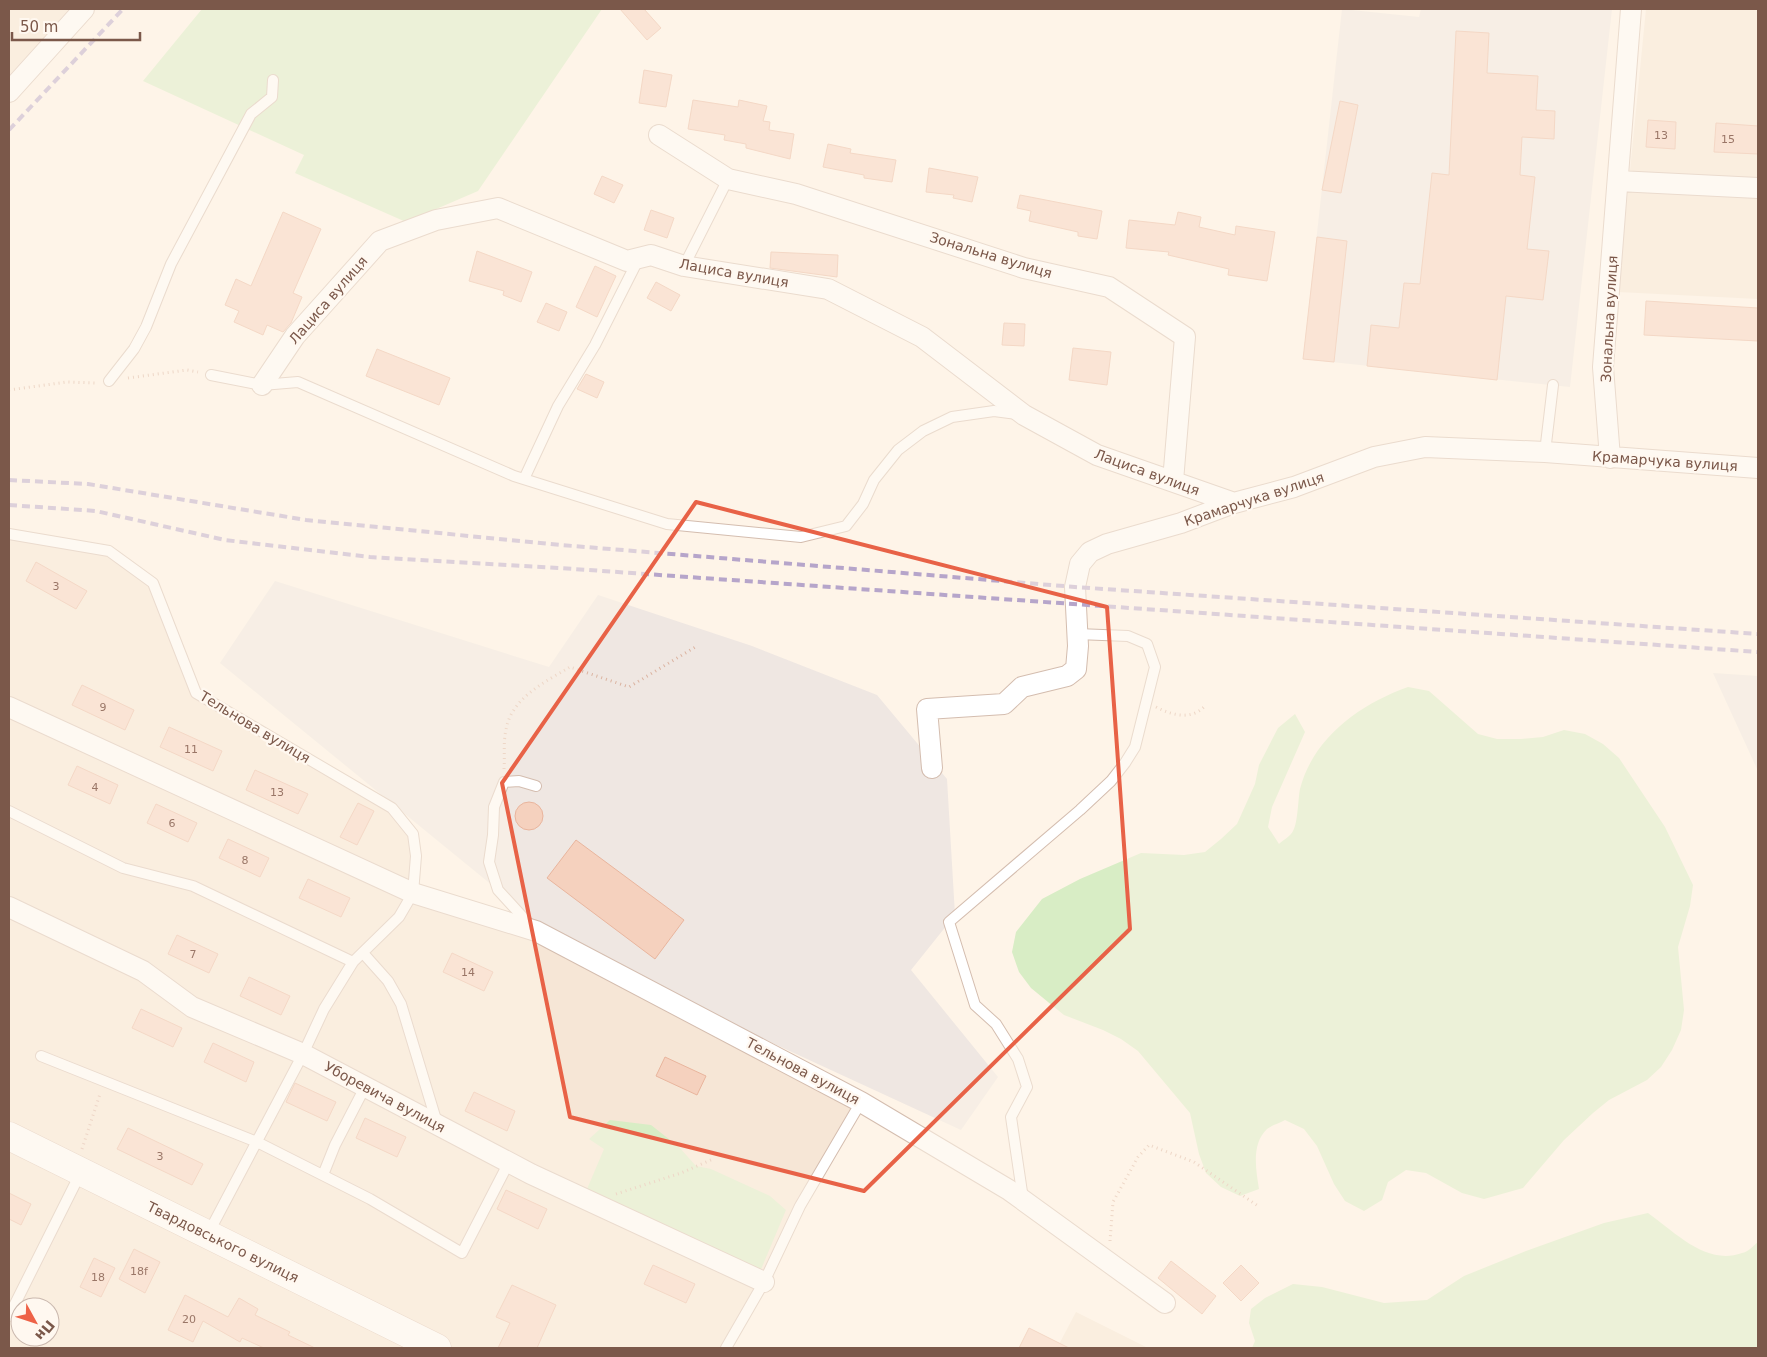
<svg xmlns="http://www.w3.org/2000/svg" width="1767" height="1357" font-family="'DejaVu Sans',sans-serif">
<style>
.residential{fill:#f6e6d6;fill-rule:evenodd}
.industrial{fill:#efe7e2}
.green{fill:#d8edc5}
.building{fill:#f5d1be;stroke:#e9b59d}
.lines{fill:none;stroke-linecap:round;stroke-linejoin:round}
.lane-casing{stroke:#d4bdaf;stroke-width:12}
.street-casing{stroke:#d4bdaf;stroke-width:22}
.secondary-casing{stroke:#d7bdac;stroke-width:29}
.path{stroke:#dbb3a0;stroke-width:3;stroke-dasharray:1 4;stroke-linecap:butt}
.lane{stroke:#fff;stroke-width:10}
.street{stroke:#fff;stroke-width:20}
.secondary{stroke:#fff;stroke-width:28}
.rail{stroke:#b6a5ca;stroke-width:4;stroke-dasharray:8 5;stroke-linecap:butt}
.marked{fill:none;stroke:#e86247;stroke-width:4;stroke-linejoin:round}
.labels{text-anchor:middle;dominant-baseline:central;stroke-width:4.5;stroke-linejoin:round;paint-order:stroke}
.number-label{font-size:11px;fill:#9a7667}
.street-label{font-size:14px;fill:#7b584a;stroke:#fff8f0}
</style>
<rect width="100%" height="100%" fill="#fef4e8"/>
<path class="residential" d="M9 9H94L9 100Z
M1646 9H1758V299L1618 292Z
M9 534 109 551 153 583 196 693 392 808 413 834V893L536 931 861 1102 726 1348H9ZM20 1307H50V1337H20Z
M1076 1312 1148 1348H1057Z"/>
<path class="industrial" d="M1342 9 1419 17 1421 9H1612L1570 387 1303 359Z
M275 581 549 667 598 595 752 646 877 695 947 779 955 915 911 970 998 1077 961 1130 575 952 510 904 498 890 220 663Z
M1713 673 1758 676V771Z"/>
<path class="green" d="M202 9H602L478 191 406 222 295 173 304 155 143 81Z
M1408 687 1429 691 1478 734 1497 739H1521L1543 737 1564 730 1585 734 1603 744 1619 758 1665 827 1693 885 1690 906 1678 947 1684 1010 1681 1030 1672 1050 1661 1067 1647 1080 1609 1100 1593 1113 1564 1140 1523 1188 1484 1199 1462 1193 1426 1173 1406 1170 1388 1182 1382 1200 1364 1211 1345 1201 1334 1184 1317 1146 1304 1129 1285 1120C1280 1123 1272 1125 1267 1129 1251 1144 1256 1170 1259 1189L1240 1196 1221 1187 1206 1173 1199 1154 1190 1113 1138 1051 1121 1039 1103 1030 1064 1015 1048 1002 1031 988 1019 972 1012 952 1016 932 1042 899 1080 879 1141 853 1184 855 1205 852 1221 839 1237 824 1255 784 1259 765 1278 728 1295 714 1305 732 1272 807 1268 827 1279 844C1283 840 1291 836 1293 831 1298 823 1298 799 1300 789 1313 738 1360 704 1408 687Z
M610 1120 651 1125 679 1147 696 1166 711 1169 770 1196 786 1210 757 1279 587 1189 604 1149 589 1139Z
M1648 1213C1675 1232 1706 1266 1742 1253 1748 1252 1753 1246 1758 1242V1348H1252L1255 1341 1249 1323 1251 1309 1265 1298 1293 1284 1322 1287 1384 1303 1427 1300 1464 1276 1526 1251 1604 1223Z"/>
<path class="building" d="M620 9H644L661 28 647 40Z
M1456 31 1489 33 1487 73 1538 76 1536 110 1555 111 1554 139 1522 137 1520 175 1535 177 1527 249 1549 251 1543 300 1506 296 1497 380 1367 366 1371 325 1399 328 1404 283 1420 284 1432 173 1449 175Z
M644 70 672 75 666 107 639 103Z
M693 100 738 107 739 100 767 106 763 121 770 122 769 130 794 134 790 159 746 148V144L724 140 725 135 688 129Z
M1340 101 1358 105 1341 193 1322 190Z
M1648 120 1676 122 1675 149 1646 147Z
M1716 123 1758 126V154L1714 152Z
M828 144 851 149 850 153 896 160 892 182 864 178V175L823 167Z
M929 168 978 177 972 202 953 198 954 195 926 192Z
M602 176 623 185 614 203 594 194Z
M1020 195 1102 211 1097 239 1078 236V232L1029 221 1031 211 1017 208Z
M651 210 674 218 667 238 644 230Z
M283 212 321 229 293 293 302 297 291 323 283 332 267 325 263 335 234 322 239 311 225 305 236 279 251 286Z
M1178 212 1201 217 1199 227 1235 235 1236 226 1275 232 1267 281 1228 275 1229 269 1168 255 1169 252 1126 248 1129 220 1175 225Z
M1317 237 1347 241 1334 362 1303 359Z
M477 251 532 272 521 302 503 295 504 291 469 281Z
M771 252 838 255 837 277 770 268Z
M595 266 616 276 597 317 576 307Z
M656 282 680 295 671 311 647 298Z
M1646 301 1758 308V341L1644 335Z
M546 303 567 312 559 331 537 322Z
M1004 323 1025 324 1024 346 1002 345Z
M1073 348 1111 352 1107 385 1069 380Z
M377 349 450 378 439 405 366 376Z
M586 374 604 382 597 398 577 389Z
M36 562 87 591 76 609 26 581Z
M82 685 134 710 125 730 72 705Z
M169 727 222 751 213 771 160 747Z
M77 766 118 785 110 804 68 785Z
M255 770 308 794 298 814 246 790Z
M515 816a14 14 0 1 1 28 0a14 14 0 1 1-28 0Z
M358 803 374 811 357 845 340 837Z
M156 804 197 823 188 842 147 823Z
M228 839 269 858 260 877 219 858Z
M576 840 684 920 655 959 547 878Z
M308 879 350 898 341 917 299 898Z
M177 935 218 954 209 973 168 954Z
M452 953 493 972 484 991 443 972Z
M249 977 290 996 281 1015 240 996Z
M141 1009 182 1028 173 1047 132 1028Z
M213 1043 254 1062 246 1082 204 1062Z
M665 1057 706 1076 697 1095 656 1076Z
M295 1083 336 1102 327 1121 286 1102Z
M474 1092 515 1111 507 1131 465 1111Z
M365 1118 406 1137 397 1157 356 1138Z
M128 1128 203 1164 192 1185 117 1149Z
M506 1190 547 1209 538 1229 497 1209Z
M9 1193 31 1204 21 1225 9 1219Z
M134 1249 160 1262 145 1293 119 1279Z
M94 1258 115 1268 101 1297 80 1287Z
M1171 1261 1216 1296 1202 1314 1158 1278Z
M653 1265 695 1284 686 1303 644 1284Z
M1241 1265 1259 1283 1241 1301 1223 1283Z
M512 1285 556 1305 537 1348H498L510 1323 496 1317Z
M185 1295 228 1317 239 1298 258 1309 255 1315 290 1332 288 1335 315 1348H264L242 1338 240 1342 203 1321 193 1342 168 1330Z
M1029 1328 1069 1348H1019Z"/>
<g class="lines">
<g class="lane-casing">
<path id="lane" d="M684 266 728 179
M211 375 262 385 298 382 514 476 667 524 801 537 846 526 863 504 874 480 898 450 923 431 952 417 994 411 1017 414
M109 381 134 349 146 327 171 264 251 114 272 97 273 80
M1545 452 1553 385
M524 479 558 406 595 345 639 258
M9 534 109 551 153 583 196 693 392 808 413 834 416 856 413 893 399 917 353 962 324 1009 303 1054 208 1234
M9 811 123 868 193 886 353 962
M530 925 498 890 489 862 493 835 494 807 504 782 519 781 536 786
M363 953 388 981 401 1004 437 1123
M41 1056 257 1142 370 1199 462 1253 509 1162
M323 1175 335 1145 365 1087
M1023 1199 1011 1117 1027 1087 1018 1059 996 1024 975 1005 949 922 1080 810 1111 781 1125 763 1135 747 1155 667 1147 644 1128 636 1077 634
M9 1316 80 1174
M726 1348 764 1282 800 1206 861 1102"/>
</g>
<g class="street-casing">
<path id="street" d="M9 92 84 9
M659 135 728 179 796 194 1024 268 1109 287 1185 337 1173 481
M1618 181 1758 188
M262 385 295 336 380 241 436 220 498 208 627 261 651 255 684 266 828 289 922 337 1024 415 1097 455 1234 503
M1610 458 1603 367 1631 9
M9 707 413 893 536 931 861 1102 1009 1190 1165 1303
M932 768 927 709 1004 704 1022 687 1067 676 1076 669 1078 646 1075 587 1080 564 1090 552 1107 544 1181 523 1234 503 1294 487 1374 457 1425 447 1545 452 1758 468
M9 907 143 971 192 1007 303 1054 531 1174 764 1282"/>
</g>
<g class="secondary-casing">
<path id="secondary" d="M9 1136 437 1348"/>
</g>
<path class="path" d="M128 378 187 370 198 372
M9 390 67 382 97 383
M1156 707C1173 716 1192 720 1205 706
M504 769C505 756 503 742 506 730 511 698 545 682 570 667L629 687 697 646
M82 1149 100 1094
M616 1194 681 1173 713 1159
M1110 1241 1113 1202 1138 1157 1149 1145 1194 1162 1258 1206"/>
<use href="#lane" class="lane"/>
<use href="#street" class="street"/>
<use href="#secondary" class="secondary"/>
<path class="rail" d="M9 130 123 9
M9 480 88 484 306 520 561 545 1075 587 1758 634
M9 505 96 511 225 540 370 557 560 568 1758 652"/>
</g>
<path d="M0 0H1767V1357H0ZM696 502 1107 607 1130 929 864 1191 570 1117 502 783Z" fill="#fef4e8" fill-opacity=".55" fill-rule="evenodd"/>
<path class="marked" d="M696 502 1107 607 1130 929 864 1191 570 1117 502 783Z"/>
<g class="labels">
<g class="number-label">
<text x="1661" y="135">13</text>
<text x="1728" y="139">15</text>
<text x="56" y="586">3</text>
<text x="103" y="707">9</text>
<text x="191" y="749">11</text>
<text x="95" y="787">4</text>
<text x="277" y="792">13</text>
<text x="172" y="823">6</text>
<text x="245" y="860">8</text>
<text x="193" y="954">7</text>
<text x="468" y="972">14</text>
<text x="160" y="1156">3</text>
<text x="139" y="1271">18f</text>
<text x="98" y="1277">18</text>
<text x="189" y="1319">20</text>
</g>
<g class="street-label">
<text transform="translate(991 255) rotate(17)">Зональна вулиця</text>
<text transform="translate(734 273) rotate(10)">Лациса вулиця</text>
<text transform="translate(328 300) rotate(-49)">Лациса вулиця</text>
<text transform="translate(1609 319) rotate(-87)">Зональна вулиця</text>
<text transform="translate(1665 461) rotate(4)">Крамарчука вулиця</text>
<text transform="translate(1147 472) rotate(20)">Лациса вулиця</text>
<text transform="translate(1254 499) rotate(-18)">Крамарчука вулиця</text>
<text transform="translate(255 727) rotate(31)">Тельнова вулиця</text>
<text transform="translate(803 1071) rotate(28)">Тельнова вулиця</text>
<text transform="translate(385 1097) rotate(28)">Уборевича вулиця</text>
<text transform="translate(223 1242) rotate(26)">Твардовського вулиця</text>
</g>
</g>
<rect width="1767" height="1357" fill="none" stroke="#7b584a" stroke-width="20"/>
<g transform="translate(35 1322) rotate(130)"><circle r="24" fill="#fff8f0" stroke="#cab8ae"/>
<path d="M0-4L9 19L0 12L-9 19Z" fill="#ee6247"/>
<text y="-8" font-size="14" font-weight="bold" text-anchor="middle" fill="#7b584a">Пн</text>
</g>
<path d="M12 32v8h128v-8" fill="none" stroke="#7b584a" stroke-width="2.5"/>
<text x="20" y="32" font-size="15" fill="#7b584a" stroke="#fff8f0" stroke-width="4" paint-order="stroke">50 m</text>
</svg>
